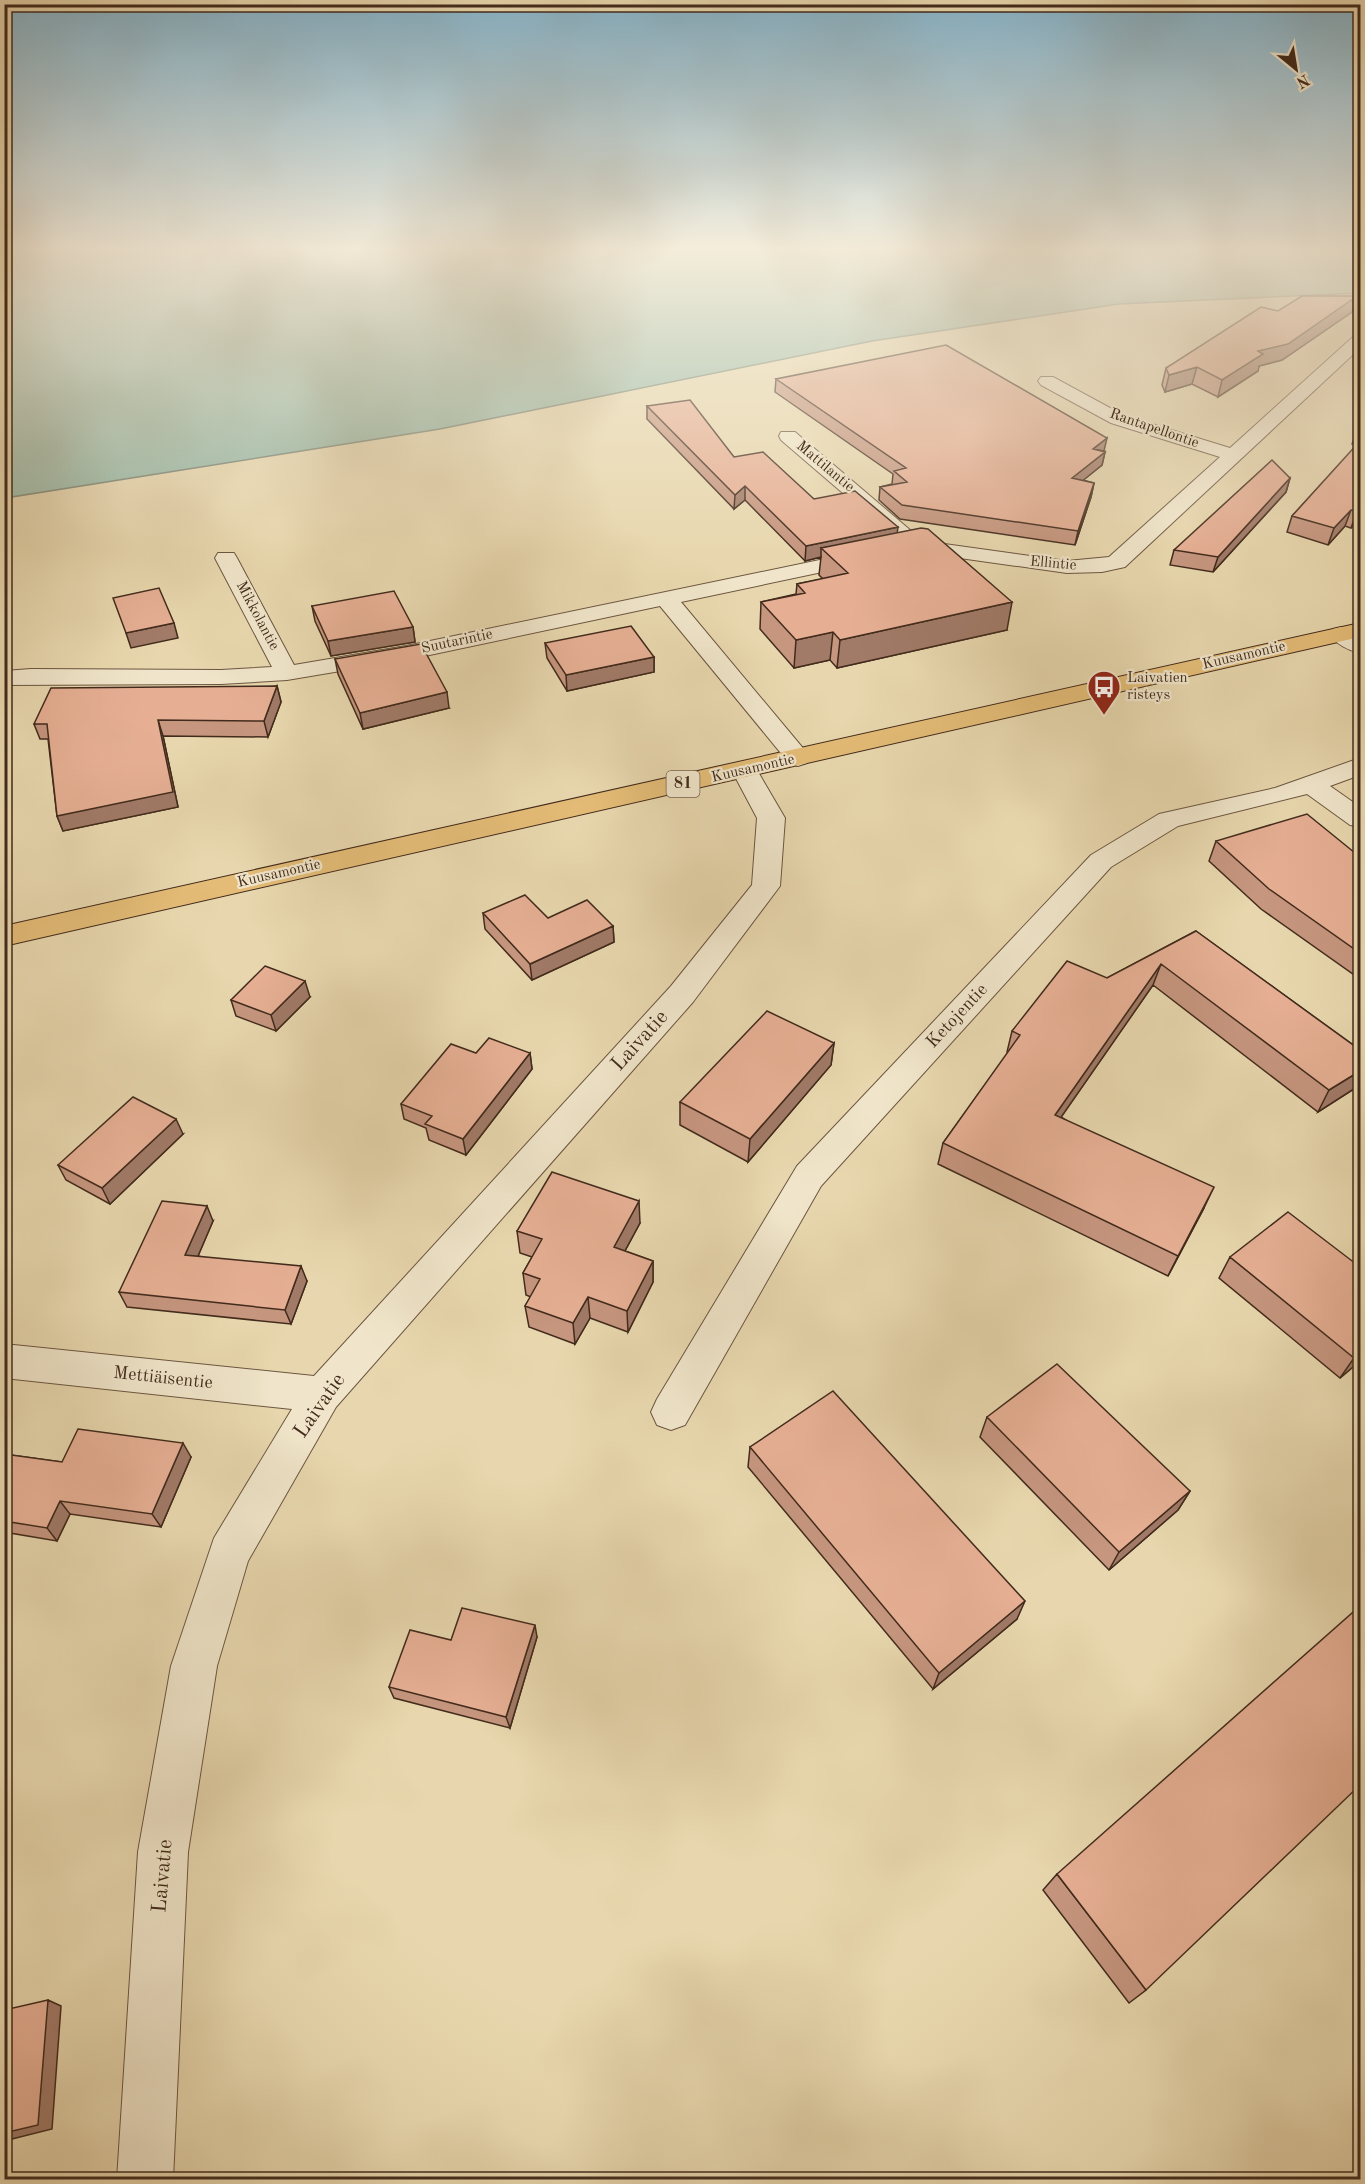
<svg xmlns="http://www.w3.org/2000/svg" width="1365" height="2184" font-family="'Old Standard TT',serif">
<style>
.water{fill:#97baa8;stroke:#758170;stroke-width:1.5}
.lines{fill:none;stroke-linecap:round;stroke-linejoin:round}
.minor-casing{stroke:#6c5640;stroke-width:2}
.primary-casing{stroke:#422b1c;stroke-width:2}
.minor{fill:#f0e5ca;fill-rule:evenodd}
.primary{fill:#e4bc77;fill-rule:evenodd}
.wall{fill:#c6967f;stroke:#422b1c;stroke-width:1.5}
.shaded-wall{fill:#a17a68;stroke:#422b1c;stroke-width:1.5}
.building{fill:#e6af94;stroke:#422b1c;stroke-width:1.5}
.labels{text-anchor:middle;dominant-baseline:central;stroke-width:4.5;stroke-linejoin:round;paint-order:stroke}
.far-street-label{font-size:15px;fill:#422b1c;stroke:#f0e5ca}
.far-poi-label{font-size:15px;fill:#422b1c;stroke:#f0e5ca;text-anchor:start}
.shield{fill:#f0e5ca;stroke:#766350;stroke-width:1.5}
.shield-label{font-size:16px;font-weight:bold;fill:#422b1c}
.street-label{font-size:18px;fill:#422b1c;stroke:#f0e5ca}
.near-street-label{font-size:21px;fill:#422b1c;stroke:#f0e5ca}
</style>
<rect width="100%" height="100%" fill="#e8d7ae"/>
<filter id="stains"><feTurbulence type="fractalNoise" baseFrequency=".00333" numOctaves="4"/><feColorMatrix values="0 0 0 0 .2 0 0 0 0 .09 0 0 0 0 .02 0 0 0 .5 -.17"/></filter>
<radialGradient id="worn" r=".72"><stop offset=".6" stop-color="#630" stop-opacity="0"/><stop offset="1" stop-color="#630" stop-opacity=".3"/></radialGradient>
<path class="water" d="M5 247H1360V293L1119 304 872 341 440 429 5 498Z"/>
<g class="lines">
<g class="minor-casing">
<path id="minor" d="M1360 335V348L1125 567 1102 572 1067 573 917 552 681 602 807 753 811 758 807 763 798 766 789 763 660 606 406 660 287 680 221 684 4 685V671L31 669 221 670 272 667 215 558 218 553H234L237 558 294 665 406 646 901 543 781 440 779 436 781 432H795L923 541 1067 561 1109 557 1220 457 1111 423 1041 385 1038 381 1041 377H1053L1123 415 1230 448 1354 336Z
M1341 627 1360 636V653C1349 651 1336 644 1329 634L1333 629Z
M1360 758V775L1330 786 1360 807V827L1350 825 1307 794 1178 826 1111 867 821 1186 685 1425 671 1430 657 1425 651 1412 657 1399 797 1166 1091 855 1159 814 1275 788Z
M745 763 754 765 785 818 780 886 693 1002 336 1407 248 1561 217 1666 188 1852 173 2180H117L138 1852 171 1666 214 1538 292 1409 4 1378V1344L314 1376 671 986 752 885 757 818 732 771 736 765Z"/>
</g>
<g class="primary-casing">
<path id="primary" d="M1360 623V637L4 946V926Z"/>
</g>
<use href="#minor" class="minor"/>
<use href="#primary" class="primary"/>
</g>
<path class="wall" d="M1357 296 1352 312 1282 360 1259 366 1258 371 1218 397 1192 384 1165 392 1162 385 1166 368 1278 311Z
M776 379 1105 452 1102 465 1083 480 1094 483 1091 497 1075 545 900 519 879 500 880 487 892 484 893 474 775 392Z
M647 406 734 457 814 499 897 532 1007 630 837 668 830 660 794 668 760 629 761 602 796 594 797 584 823 579 819 575 821 557 805 561 745 500 734 509 647 419Z
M1360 425V516L1351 528 1345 526 1328 545 1287 532 1292 516 1357 445 1352 444 1358 428Z
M1290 478 1286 492 1213 572 1170 565 1174 550Z
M312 606 413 627 415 642 331 656 315 621Z
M545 643 654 657V672L567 691 547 658Z
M335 659 449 708 363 729 338 674Z
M277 686 281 702 268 737 163 736 178 807 63 831 57 816 48 739H40L34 724Z
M1216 841 1360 857V979L1261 909 1209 861Z
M483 913 548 918 613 926 614 942 532 980 485 929Z
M1196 931 1360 1050V1085L1318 1112 1153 985 1061 1117 1204 1208 1168 1276 938 1164 943 1143 1008 1053 1007 1052 1012 1031 1107 978Z
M310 997 276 1031 236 1016 231 1000Z
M834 1043 831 1065 748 1162 680 1125V1102Z
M476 1053H530L532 1069 466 1155 429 1140 426 1128 404 1119 401 1104Z
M183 1134 110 1204 66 1180 58 1165Z
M213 1221 198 1256 307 1281 291 1324 127 1307 119 1292Z
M640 1223 625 1251 653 1261V1282L628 1332 590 1318 575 1344 529 1327 525 1306 531 1297 526 1295 523 1273 532 1257 520 1253 517 1231Z
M1230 1257 1360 1361 1340 1378 1219 1278Z
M987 1417 1190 1491 1178 1510 1109 1570 980 1437Z
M750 1447 1017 1619 933 1689 748 1467Z
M4 1454 62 1462 191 1457 161 1527 70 1514 57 1541 4 1532Z
M537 1637 510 1728 394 1698 389 1687 451 1640Z
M1057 1874 1146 1990 1129 2003 1043 1890Z"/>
<path class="shaded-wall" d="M1357 296 1352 312 1282 360 1259 366 1258 371 1218 397 1222 380 1258 351Z
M1197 367 1192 384 1165 392 1169 375Z
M1107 438 1104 451 1093 449Z
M1105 452 1102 465 1070 491 1072 478Z
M1290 478 1286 492 1213 572 1218 557Z
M1094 483 1091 497 1075 545 1078 531Z
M745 486V500L734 509 735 495Z
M1360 507V516L1351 528 1357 511Z
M1351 510 1345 526 1328 545 1334 528Z
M898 527 896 542 821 548V557L805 561 806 546Z
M1012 602 1007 630 837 668 840 640Z
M174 623 178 638 131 648 126 633Z
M413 627 415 642 331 656 328 641Z
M833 632 830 660 794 668 796 640Z
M654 657V672L567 691 566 675Z
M277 686 281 702 268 737 264 721Z
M447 692 449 708 363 729 360 713Z
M158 720 163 736 178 807 63 831 57 816Z
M613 926 614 942 532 980 530 964Z
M1161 964 1153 985 1048 1136 1055 1115Z
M305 981 310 997 276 1031 271 1015Z
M834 1043 831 1065 748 1162 750 1139Z
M530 1053 532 1069 466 1155 463 1139Z
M1360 1071V1085L1318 1112 1329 1090Z
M176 1119 183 1134 110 1204 102 1188Z
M1214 1187 1204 1208 1168 1276 1178 1256Z
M639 1201 640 1223 615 1269 614 1247Z
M207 1206 213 1221 192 1270 185 1255Z
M653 1261V1282L628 1332 627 1311Z
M301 1266 307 1281 291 1324 285 1310Z
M588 1297 590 1318 575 1344 573 1323Z
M1360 1352V1361L1340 1378 1354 1358Z
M183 1443 191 1457 161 1527 152 1514Z
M1190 1491 1178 1510 1109 1570 1119 1552Z
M60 1501 70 1514 57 1541 47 1528Z
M1025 1601 1017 1619 933 1689 939 1673Z
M535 1625 537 1637 510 1728 506 1717Z
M48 2000 61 2006 52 2129 4 2141V2133Z"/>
<path class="building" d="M1302 296H1357L1288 344 1258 351 1263 354 1222 380 1197 367 1169 375 1166 368 1261 307 1278 311Z
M946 345 1107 438 1093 449 1105 452 1072 478 1094 483 1078 531 902 505 880 487 907 482 894 471 906 468 776 379Z
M690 400 734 457 763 452 814 499 855 491 898 527 806 546 745 486 735 495 647 406Z
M1360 441V507L1357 511 1351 510 1334 528 1292 516Z
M1272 460 1290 478 1218 557 1174 550Z
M921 528 928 529 1012 602 840 640 833 632 796 640 761 602 805 593 797 584 848 573 821 548Z
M159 588 174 623 126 633 113 598Z
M394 591 413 627 328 641 312 606Z
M631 626 654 657 566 675 545 643Z
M421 644 447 692 360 713 335 659Z
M277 686 264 721 158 720 173 792 57 816 47 724H34L51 688Z
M1307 814 1360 857V953L1269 889 1216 841Z
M525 895 548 918 587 900 613 926 530 964 483 913Z
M1196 931 1360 1050V1071L1329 1090 1161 964 1055 1115 1214 1187 1178 1256 943 1143 1020 1035 1012 1031 1067 961 1107 978Z
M265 966 305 981 271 1015 231 1000Z
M767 1011 834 1043 750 1139 680 1102Z
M489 1038 530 1053 463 1139 425 1124 432 1116 401 1104 451 1044 476 1053Z
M133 1097 176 1119 102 1188 58 1165Z
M552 1172 639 1201 614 1247 653 1261 627 1311 588 1297 573 1323 525 1306 540 1279 523 1273 542 1239 517 1231Z
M162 1201 207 1206 185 1255 301 1266 285 1310 119 1292Z
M1288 1212 1360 1267V1352L1354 1358 1230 1257Z
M1057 1364 1190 1491 1119 1552 987 1417Z
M833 1391 1025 1601 939 1673 750 1447Z
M78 1429 183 1443 152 1514 60 1501 47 1528 4 1521V1454L62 1462Z
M1360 1606V1785L1146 1990 1057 1874Z
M462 1608 535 1625 506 1717 389 1687 410 1630 451 1640Z
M48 2000 38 2125 4 2133V2010Z"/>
<linearGradient id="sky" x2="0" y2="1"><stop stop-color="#87b6ce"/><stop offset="0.45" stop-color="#f5eddb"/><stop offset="1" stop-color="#f5eddb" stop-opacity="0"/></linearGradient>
<rect width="1365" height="553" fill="url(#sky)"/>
<defs>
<g id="bus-pin" transform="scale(1.725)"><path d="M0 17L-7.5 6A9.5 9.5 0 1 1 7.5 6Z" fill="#8f2418" stroke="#f0e5ca"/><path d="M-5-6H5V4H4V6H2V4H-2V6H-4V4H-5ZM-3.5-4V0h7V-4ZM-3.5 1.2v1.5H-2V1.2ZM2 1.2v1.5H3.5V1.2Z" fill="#fff"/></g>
</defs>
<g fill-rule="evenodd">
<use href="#bus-pin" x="1104" y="687"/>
</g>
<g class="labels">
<g class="far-street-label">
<text transform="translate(1154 429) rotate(19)">Rantapellontie</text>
<text transform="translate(825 467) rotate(40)">Mattilantie</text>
<text transform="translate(1053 564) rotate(5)">Ellintie</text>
<text transform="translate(257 616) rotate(62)">Mikkolantie</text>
<text transform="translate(457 642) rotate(-12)">Suutarintie</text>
<text transform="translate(1244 656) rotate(-13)">Kuusamontie</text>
<text transform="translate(753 769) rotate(-13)">Kuusamontie</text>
<text transform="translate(279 874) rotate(-13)">Kuusamontie</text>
</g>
<g class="far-poi-label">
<text x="1127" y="678">Laivatien<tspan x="1127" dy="17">risteys</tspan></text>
</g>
<rect class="shield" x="666.5" y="771" width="33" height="26" rx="4.5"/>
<g class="shield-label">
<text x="683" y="784">81</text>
</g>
<g class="street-label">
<text transform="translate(957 1016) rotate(-47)">Ketojentie</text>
<text transform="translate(163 1378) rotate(6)">Mettiäisentie</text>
</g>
<g class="near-street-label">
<text transform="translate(640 1041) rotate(-48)">Laivatie</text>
<text transform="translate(320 1406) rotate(-55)">Laivatie</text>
<text transform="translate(163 1876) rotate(-85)">Laivatie</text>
</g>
</g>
<rect width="1365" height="2184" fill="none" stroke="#e8d7ae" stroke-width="24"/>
<rect x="6" y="6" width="1353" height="2172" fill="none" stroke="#422b1c" stroke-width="3"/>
<rect x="12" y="12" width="1341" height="2160" fill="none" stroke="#422b1c" stroke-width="1.5"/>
<g transform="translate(1296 69) rotate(150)" stroke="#f0e5ca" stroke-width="4.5" paint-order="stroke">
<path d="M0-4.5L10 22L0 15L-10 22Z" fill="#422b1c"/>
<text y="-9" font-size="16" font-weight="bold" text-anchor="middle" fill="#422b1c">N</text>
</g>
<rect width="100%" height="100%" filter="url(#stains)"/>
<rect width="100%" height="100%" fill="url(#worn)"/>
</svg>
